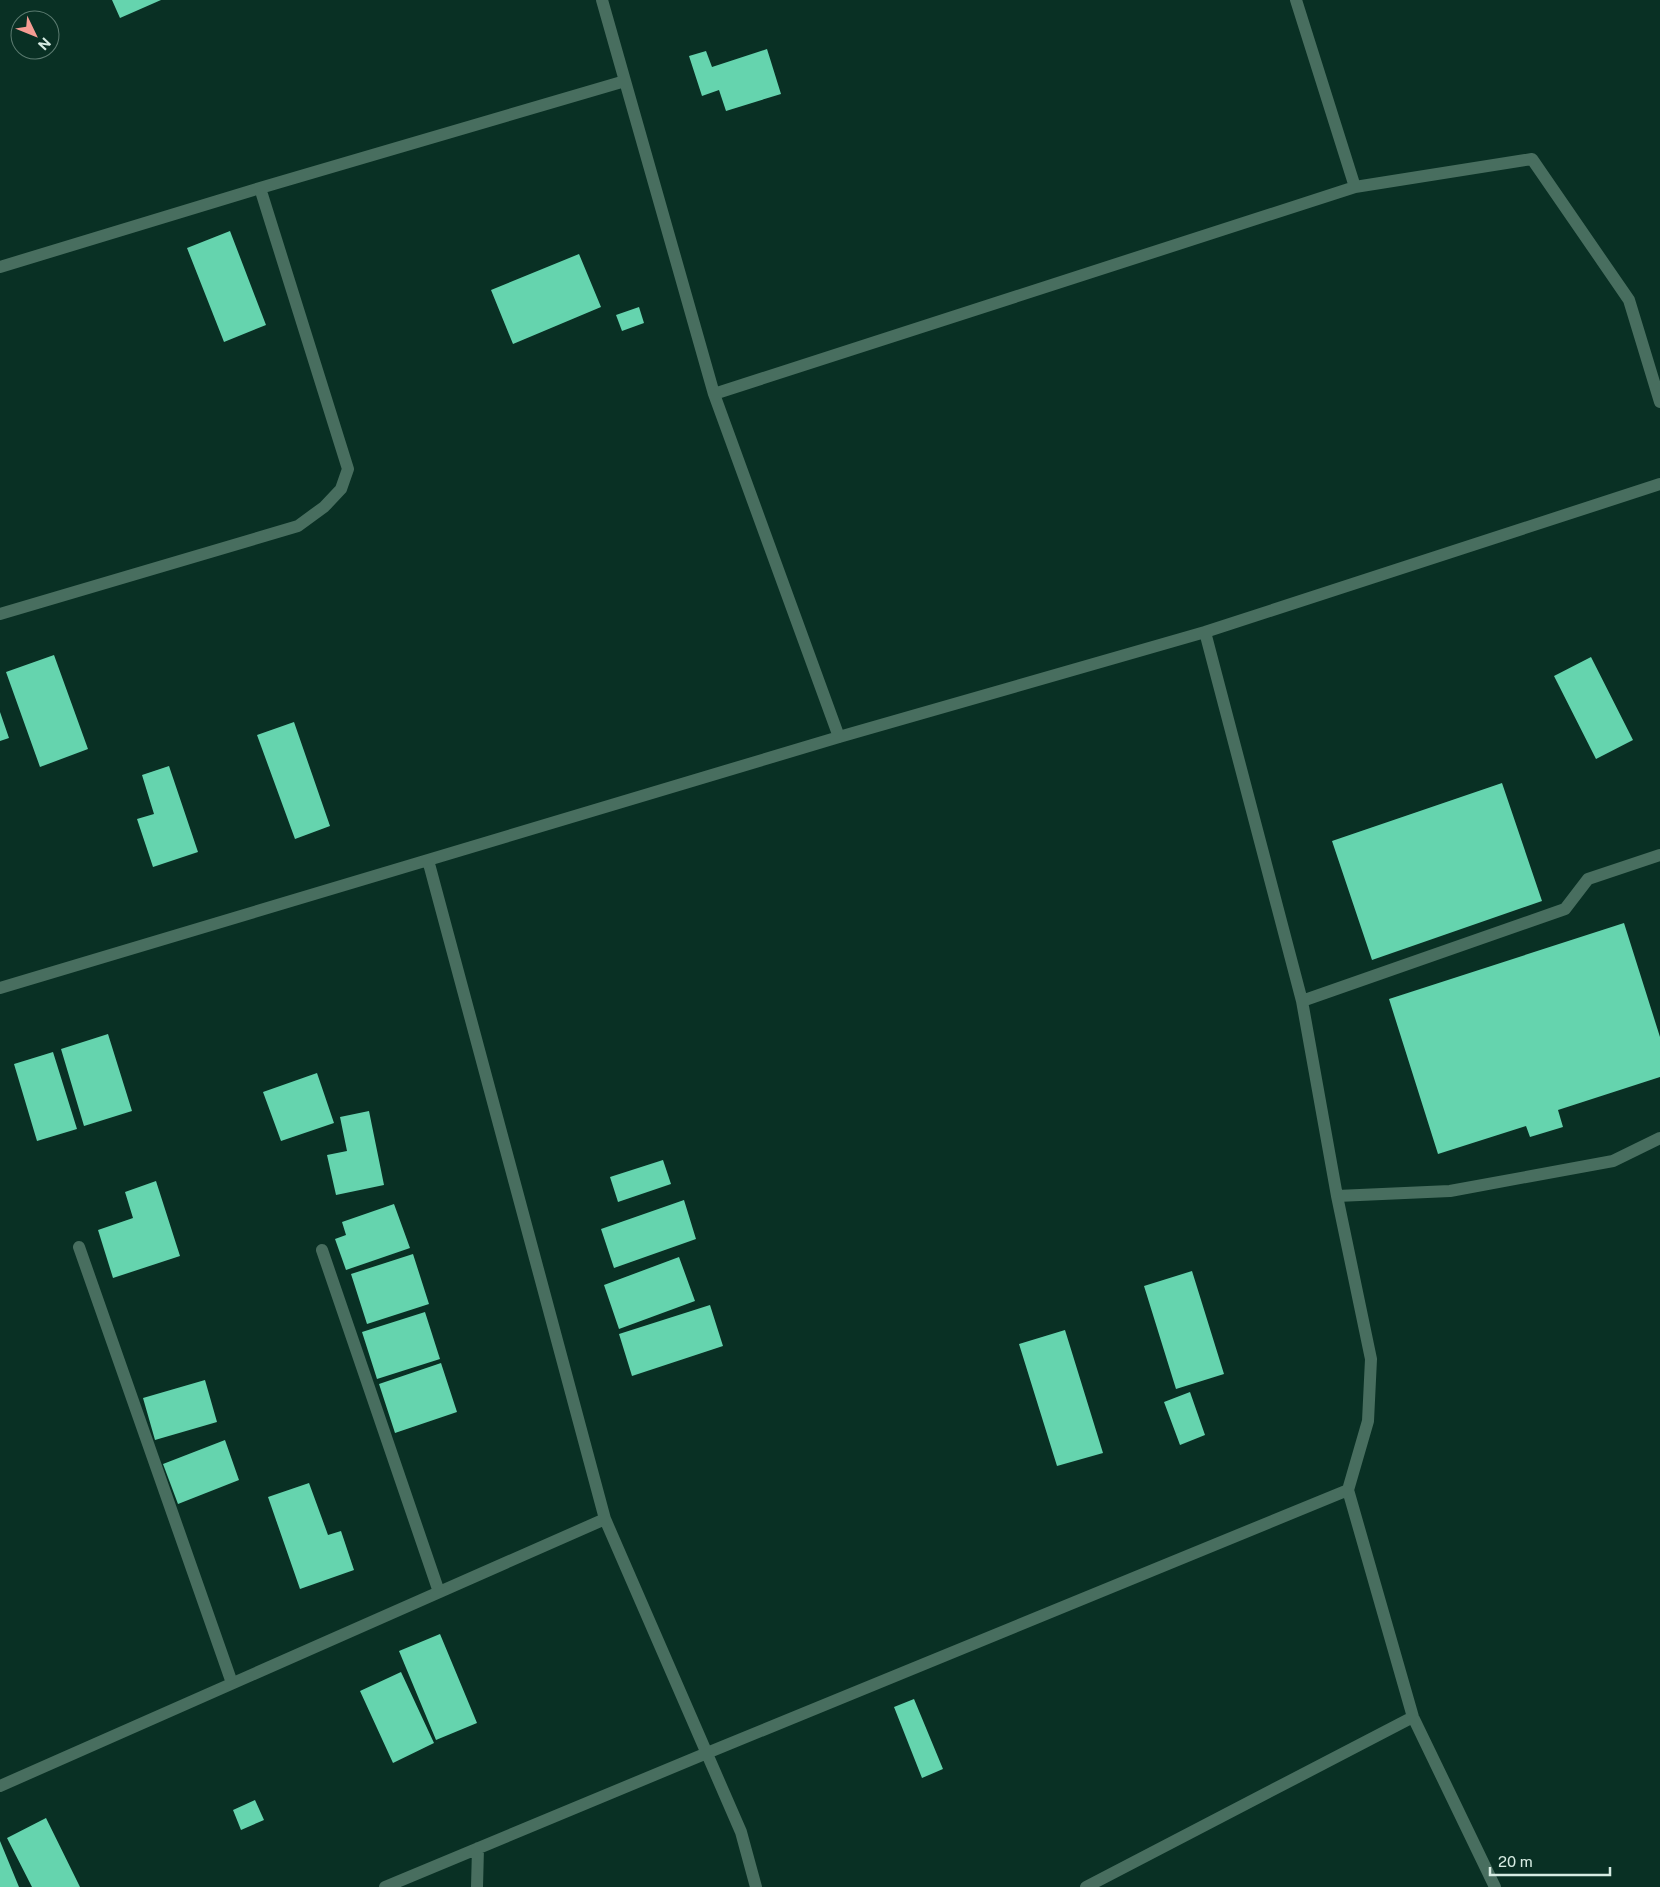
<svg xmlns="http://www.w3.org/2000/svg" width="1660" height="1887" font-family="'Public Sans',sans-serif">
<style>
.building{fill:#65d4ae}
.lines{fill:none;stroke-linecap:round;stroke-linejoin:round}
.minor{stroke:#486e5f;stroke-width:12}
</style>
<rect width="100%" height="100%" fill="#093024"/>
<path class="building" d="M112 0H161L120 18Z
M767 49 781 94 726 111 719 90 702 96 689 56 706 51 712 67Z
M230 231 266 325 224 342 187 248Z
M579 254 601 307 513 344 491 290Z
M639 307 644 323 622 331 616 315Z
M54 655 88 749 40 767 6 672Z
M1591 657 1633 740 1596 759 1554 676Z
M0 712 9 738 0 741Z
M294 722 330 826 295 839 257 735Z
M169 766 198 852 153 867 137 819 154 814 142 775Z
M1502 783 1542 901 1372 960 1332 841Z
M1624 923 1660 1037V1077L1558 1110 1563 1127 1530 1137 1526 1126 1438 1154 1389 999Z
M108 1034 132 1111 84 1126 61 1049Z
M53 1052 77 1129 37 1141 14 1064Z
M317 1073 334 1123 281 1141 263 1092Z
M369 1111 384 1185 336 1195 327 1155 347 1151 340 1117Z
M663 1160 671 1184 618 1202 610 1177Z
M156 1181 180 1256 113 1278 98 1230 133 1218 125 1192Z
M684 1200 696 1239 614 1268 601 1229Z
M394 1204 410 1248 346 1270 335 1239 346 1235 342 1222Z
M413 1254 429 1304 367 1324 351 1274Z
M679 1257 695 1301 619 1329 604 1285Z
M1192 1271 1224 1374 1176 1389 1144 1286Z
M710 1305 723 1346 632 1376 619 1334Z
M425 1312 440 1359 377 1379 362 1332Z
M1065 1330 1103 1453 1057 1466 1019 1344Z
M441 1363 457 1412 395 1433 379 1384Z
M205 1380 217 1422 155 1440 143 1398Z
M1190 1392 1205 1435 1180 1445 1164 1402Z
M225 1440 239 1480 178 1504 163 1464Z
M309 1483 328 1535 341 1531 354 1570 300 1589 268 1497Z
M440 1634 477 1723 436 1740 399 1651Z
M401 1672 434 1743 393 1763 360 1691Z
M914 1699 943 1769 922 1778 894 1707Z
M255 1800 264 1820 241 1830 233 1810Z
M46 1818 80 1887H32L7 1838Z
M0 1841 19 1887H0Z"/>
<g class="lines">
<path class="minor" d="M602 0 714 394 839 737
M1296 0 1355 187
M0 267 260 188 625 81
M714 394 1355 187 1532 159 1629 300 1660 402
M0 614 298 526 324 507 341 489 348 469 260 188
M428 860 605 1519
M0 988 839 737 1205 632 1660 484
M1302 1001 1565 909 1588 879 1660 855
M1337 1196 1450 1191 1613 1161 1660 1138
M79 1247 232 1683
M322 1250 439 1592
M1348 1490 1413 1717 1495 1887
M0 1786 605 1519 741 1832 756 1887
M385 1887 707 1753 1348 1490 1368 1421 1371 1359 1337 1196 1302 1001 1205 632
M477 1887 478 1848
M1086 1887 1413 1717"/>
</g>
<g transform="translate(35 35) rotate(133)"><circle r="24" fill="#093024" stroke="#5b7b70"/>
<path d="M0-4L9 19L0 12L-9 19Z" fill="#f59c93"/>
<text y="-8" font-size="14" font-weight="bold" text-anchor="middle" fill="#d7ece3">N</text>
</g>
<path d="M1490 1867v8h120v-8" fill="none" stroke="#d7ece3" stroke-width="2.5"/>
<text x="1498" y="1867" font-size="15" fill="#d7ece3" stroke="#093024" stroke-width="4" paint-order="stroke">20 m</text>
</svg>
